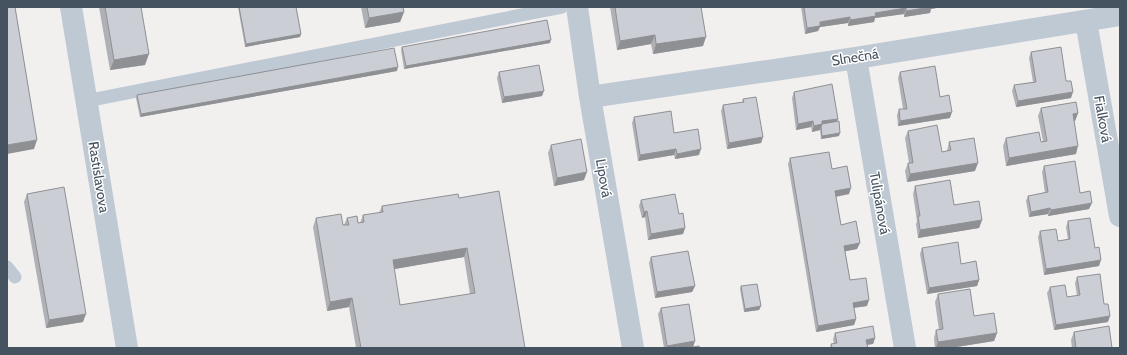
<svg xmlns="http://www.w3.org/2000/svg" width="1127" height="355" font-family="Cabin,sans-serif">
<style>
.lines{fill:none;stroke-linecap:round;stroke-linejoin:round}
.service{stroke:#bfc9d3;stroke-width:13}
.minor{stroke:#bfc9d3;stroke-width:22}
.wall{fill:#afb1b6;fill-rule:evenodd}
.shaded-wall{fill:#8e9094}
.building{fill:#cbced4;stroke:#8e9094;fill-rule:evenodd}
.labels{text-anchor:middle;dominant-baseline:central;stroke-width:3;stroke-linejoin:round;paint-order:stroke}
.street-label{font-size:14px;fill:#45525f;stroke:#fff}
</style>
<rect width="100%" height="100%" fill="#f2efef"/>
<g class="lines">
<path class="service" d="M86 101 562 7
M7 267 15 277"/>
<path class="minor" d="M71 7 127 348
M577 7 590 97 633 348
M1086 21 1120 216
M856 58 905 348
M590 97 856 58 1120 15"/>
</g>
<path class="wall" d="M99 7H141L145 65 110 70Z
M238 7H296L301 34 300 37 245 47Z
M361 7H403L404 12 400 22 365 28Z
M610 7H701L703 46 653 54 651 44 617 50Z
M801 7H942L931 9 930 13 904 17V14L875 18 874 22 848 26V23L820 27 818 31 805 34Z
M550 43 404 69 401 50 402 47Z
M1031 52 1071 98 1016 107 1012 91 1014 85 1033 82 1029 58Z
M397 71 140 117 136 98 137 95Z
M499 72 542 96 502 103 497 78Z
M900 72 940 97 950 118 898 126 897 115 899 109H903L898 78Z
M794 92 838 119 837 121 839 136 821 139 820 130 812 132 811 127 796 130 792 98Z
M743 99 763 137 761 143 727 149 721 111 723 105 742 102Z
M1041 108 1078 113 1075 121H1074L1076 154 1006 166 1003 146 1006 138 1041 142 1043 141 1038 116Z
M634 117 674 133 699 155 675 159 674 155 638 161 632 123Z
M908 131 942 152 947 151 949 142 975 171 907 182 905 171 908 163H909L905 138Z
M551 145 584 180 554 186 548 153Z
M790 158 832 169 849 194 836 197 841 225 857 249 845 251 850 280 867 306 854 308 856 319 854 325 816 332 788 164Z
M1044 166 1080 193 1089 209 1048 216V214L1029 217 1026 201 1028 196 1045 193 1042 172Z
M915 186 982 220 979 228 918 238 916 224 917 221 913 194Z
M27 194 83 322 46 328 24 202Z
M459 198 525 348H356L349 307 327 311 313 227 316 218 343 225H344L347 218 358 223H360L363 215 379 213 382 206ZM464 257 470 294 400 305 394 269Z
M641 200 679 214 685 228 683 234 648 240 645 217 642 218 639 206Z
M1068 221 1099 266 1044 275 1038 237 1040 231 1058 241 1068 240 1066 227Z
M922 248 961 264 979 280 977 286 927 294 920 254Z
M651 257 695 286 692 292 655 298 649 263Z
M1077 277 1104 304 1108 322 1054 330 1047 293 1050 287 1067 297 1077 296 1075 283Z
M741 286 761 306 759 310 744 312 740 289Z
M938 294 974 316 997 333 994 341 950 348H935L934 338 936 330H939L935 302Z
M661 308 695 341 693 347 687 348H664L658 314Z
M1074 332 1112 348H1072L1071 340Z
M835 333 875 338 873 344 867 345 868 348H830L831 344H834L833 339Z"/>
<path class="shaded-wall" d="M930 7H942L931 9 930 13 904 17 906 11Z
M906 8 904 14 875 18 874 22 848 26 850 20 875 13Z
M404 12 400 22 365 28 369 18Z
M850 17 848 23 820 27 818 31 805 34 807 28 820 22Z
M301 34 300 37 245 47 246 44Z
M655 35 651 44 617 50 620 41Z
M706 37 703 46 653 54 656 44Z
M551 40 550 43 404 69 406 66Z
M149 54 145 65 110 70 114 60Z
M398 67 397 71 140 117 141 114Z
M544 91 542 96 502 103 504 97Z
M1073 92 1071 98 1016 107 1018 101Z
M952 112 950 118 898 126 900 121Z
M1078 113 1075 121 1070 122 1073 114Z
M838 119 836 124 821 127 820 130 812 132 814 126 822 121Z
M813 121 811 127 796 130 798 124Z
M840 133 839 136 821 139 822 136Z
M763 137 761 143 727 149 729 143Z
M37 140 34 149 7 154V145Z
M1078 146 1076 154 1006 166 1009 158Z
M676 149 674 155 638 161 640 155Z
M701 149 699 155 675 159 677 154Z
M978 163 975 171 907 182 910 174Z
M587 172 584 180 554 186 557 178Z
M851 188 849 194 833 197 835 191Z
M1092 203 1089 209 1048 216 1051 210Z
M1050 208 1048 214 1029 217 1031 212Z
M647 211 645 217 642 218 644 212Z
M982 220 979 228 918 238 920 230Z
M685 228 683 234 648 240 651 234Z
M860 243 857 249 842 252 844 246Z
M467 248 464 257 389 270 393 260Z
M1101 260 1099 266 1044 275 1046 269Z
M979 280 977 286 927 294 929 288Z
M695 286 692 292 655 298 657 292Z
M352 298 349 307 327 311 330 302Z
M869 300 867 306 851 308 853 303Z
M761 306 759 310 744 312 745 309Z
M86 314 83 322 46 328 49 320Z
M1110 316 1108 322 1054 330 1056 325Z
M856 319 854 325 816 332 818 326Z
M997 333 994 341 950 348H936L938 342Z
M875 338 873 344 864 345 866 340Z
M695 341 693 347 687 348H666L667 346Z"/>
<path class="building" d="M7 7H15L37 140 7 145Z
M105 7H141L149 54 114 60Z
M239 7H296L301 34 246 44Z
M367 7H403L404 12 369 18Z
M615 7H701L706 37 656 44 655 35 620 41Z
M804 7H931L906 11V8L875 13 876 16 850 20V17L820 22V26L807 28Z
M547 20 551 40 406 66 402 47Z
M1061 47 1066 81H1071L1073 92 1018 101 1014 85 1036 82 1031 52Z
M394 48 398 67 141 114 137 95Z
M539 65 544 91 504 97 499 72Z
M935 66 940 97 949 95 952 112 900 121 899 109H907L900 72Z
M832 84 838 119 822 121V124L814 126 813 121 798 124 794 92Z
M756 97 763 137 729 143 723 105 744 102 743 99Z
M1076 102 1078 113 1073 114 1078 146 1009 158 1006 138 1039 132 1041 142 1047 141 1041 108Z
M671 111 674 133 698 129 701 149 677 154 676 149 640 155 634 117Z
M839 121 840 133 822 136 821 127 822 124Z
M937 125 942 152 951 150 949 142 974 138 978 163 910 174 908 163H913L908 131Z
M581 139 587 172 557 178 551 145Z
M829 152 832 169 847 166 851 188 835 191 841 225 856 221 860 243 844 246 850 280 866 278 869 300 853 303 856 319 818 326 790 158Z
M1075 161 1080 193 1090 191 1092 203 1051 210 1050 208 1031 212 1028 196 1048 192 1044 166Z
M950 180 954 205 979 201 982 220 920 230 918 216H920L915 186Z
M64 187 86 314 49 320 27 194Z
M499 191 525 348H361L352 298 330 302 316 218 341 214 343 225H349L347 218 357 216 358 223 364 222 363 215 383 212 382 206 458 194 459 198ZM467 248 475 293 400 305 393 260Z
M675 194 679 214 683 213 685 228 651 234 647 211 644 212 641 200Z
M1090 218 1095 248 1099 247 1101 260 1046 269 1040 231 1056 229 1058 241 1070 239 1068 221Z
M958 242 961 264 976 261 979 280 929 288 922 248Z
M688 251 695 286 657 292 651 257Z
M1100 274 1104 304H1108L1110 316 1056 325 1050 287 1065 285 1067 297 1080 295 1077 277Z
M757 284 761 306 745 309 741 286Z
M970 289 974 316 994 313 997 333 938 342 936 330 943 329 938 294Z
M689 304 695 341 667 346 661 308Z
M873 326 875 338 866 340 868 348H832L831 344 837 343 835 333Z
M1109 326 1112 348H1074H1076L1074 332Z
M699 346 700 348H688Z"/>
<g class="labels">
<g class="street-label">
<text transform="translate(855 57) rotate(-9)">Slnečná</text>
<text transform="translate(1103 119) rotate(80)">Fialková</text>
<text transform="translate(99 177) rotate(81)">Rastislavova</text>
<text transform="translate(604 178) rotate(80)">Lipová</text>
<text transform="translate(880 203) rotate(80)">Tulipánová</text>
</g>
</g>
<rect width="1127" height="355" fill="none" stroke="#45525f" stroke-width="16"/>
</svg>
